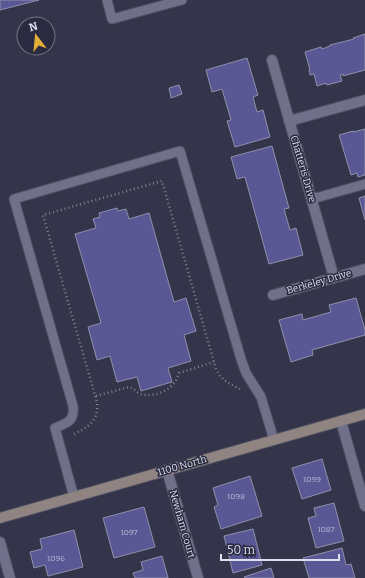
<svg xmlns="http://www.w3.org/2000/svg" width="365" height="578" font-family="Bitter,serif">
<style>
.building{fill:#595794;stroke:#9090ab}
.lines{fill:none;stroke-linecap:round;stroke-linejoin:round}
.lane-casing{stroke:#4e4f61;stroke-width:11}
.street-casing{stroke:#4e4f61;stroke-width:12}
.secondary-casing{stroke:#4e4f61;stroke-width:12}
.path{stroke:#828295;stroke-width:2.5;stroke-dasharray:1 3;stroke-linecap:butt}
.lane{stroke:#70708a;stroke-width:9}
.street{stroke:#70708a;stroke-width:10}
.secondary{stroke:#8f8481;stroke-width:10}
.labels{text-anchor:middle;dominant-baseline:central;stroke-width:3;stroke-linejoin:round;paint-order:stroke}
.number-label{font-size:8px;fill:#bdbdd7}
.street-label{font-size:10px;fill:#dedfed;stroke:#2a2a40}
</style>
<rect width="100%" height="100%" fill="#34344b"/>
<path class="building" d="M0 0H39L0 10Z
M365 34V70L343 76V74L340 75 342 81 327 85 326 83 317 86 314 74 310 75 309 70H310L305 52 321 47 322 49 330 46V45L354 39 353 38Z
M247 58 258 95 253 97 257 112 263 110 270 137 235 147 227 121 231 120 222 89 212 92 206 70Z
M179 85 182 94 171 98 169 88Z
M365 129V175L358 177 357 173 351 175 339 135 353 131V132Z
M272 146 289 208 284 209 290 230 296 228 303 255 269 264 245 177 237 179 231 157Z
M365 196V220L359 198Z
M117 208 118 211 126 209 129 219 149 213 174 302 186 298 196 331 184 335 191 361 168 368 172 382 141 391 137 377 117 382 110 356 97 360 88 327 101 323 75 234 96 228 93 219 100 217 99 213Z
M356 298 365 330V335L312 350 313 355 291 362 279 320 302 314 303 320 331 312 329 305Z
M322 459 331 490 302 499 292 468Z
M250 476 262 516 221 529 214 507 218 505 213 488Z
M334 503 344 541 316 548 308 518 316 516 314 508Z
M144 507 155 547 114 558 103 518Z
M253 529 262 565 233 573 224 536Z
M74 530 83 567 48 576 45 565 34 568 30 552 42 549 40 539Z
M342 548 346 565 351 564 355 578H309L303 558Z
M162 556 168 578H135L133 573 143 570 141 562Z
M271 568 274 578H245L244 577Z"/>
<g class="lines">
<g class="lane-casing">
<path id="lane" d="M107 0 112 19 182 0
M312 199 365 184
M74 497 55 428C67 423 75 421 73 406L14 199 180 151 241 359 246 373 261 397 274 440"/>
</g>
<g class="street-casing">
<path id="street" d="M272 60 334 278
M289 121 365 100
M273 295 365 269
M341 421 365 506
M167 470 198 578
M0 542 10 578"/>
</g>
<g class="secondary-casing">
<path id="secondary" d="M0 518 365 414"/>
</g>
<path class="path" d="M96 396 129 387C134 388 136 392 140 394 151 397 166 393 173 384 176 381 178 377 179 373L214 362
M74 434C89 427 99 420 97 402L43 215 162 181 216 369C224 385 231 382 242 391"/>
<use href="#lane" class="lane"/>
<use href="#street" class="street"/>
<use href="#secondary" class="secondary"/>
</g>
<g class="labels">
<g class="number-label">
<text x="312" y="479">1099</text>
<text x="236" y="496">1098</text>
<text x="326" y="529">1087</text>
<text x="129" y="532">1097</text>
<text x="56" y="558">1096</text>
</g>
<g class="street-label">
<text transform="translate(303 169) rotate(74)">Chatteris Drive</text>
<text transform="translate(319 282) rotate(-16)">Berkeley Drive</text>
<text transform="translate(182 466) rotate(-16)">1100 North</text>
<text transform="translate(182 524) rotate(74)">Newham Court</text>
</g>
</g>
<g transform="translate(36 36) rotate(344)"><circle r="19" fill="#2a2a40" stroke="#727285"/>
<path d="M0-3L7 15L0 10L-7 15Z" fill="#e3ae35"/>
<text y="-6" font-size="11" font-weight="bold" text-anchor="middle" fill="#dedfed">N</text>
</g>
<path d="M221 554v6h118v-6" fill="none" stroke="#dedfed" stroke-width="2"/>
<text x="227" y="554" font-size="12" fill="#dedfed" stroke="#2a2a40" stroke-width="3" paint-order="stroke">50 m</text>
</svg>
